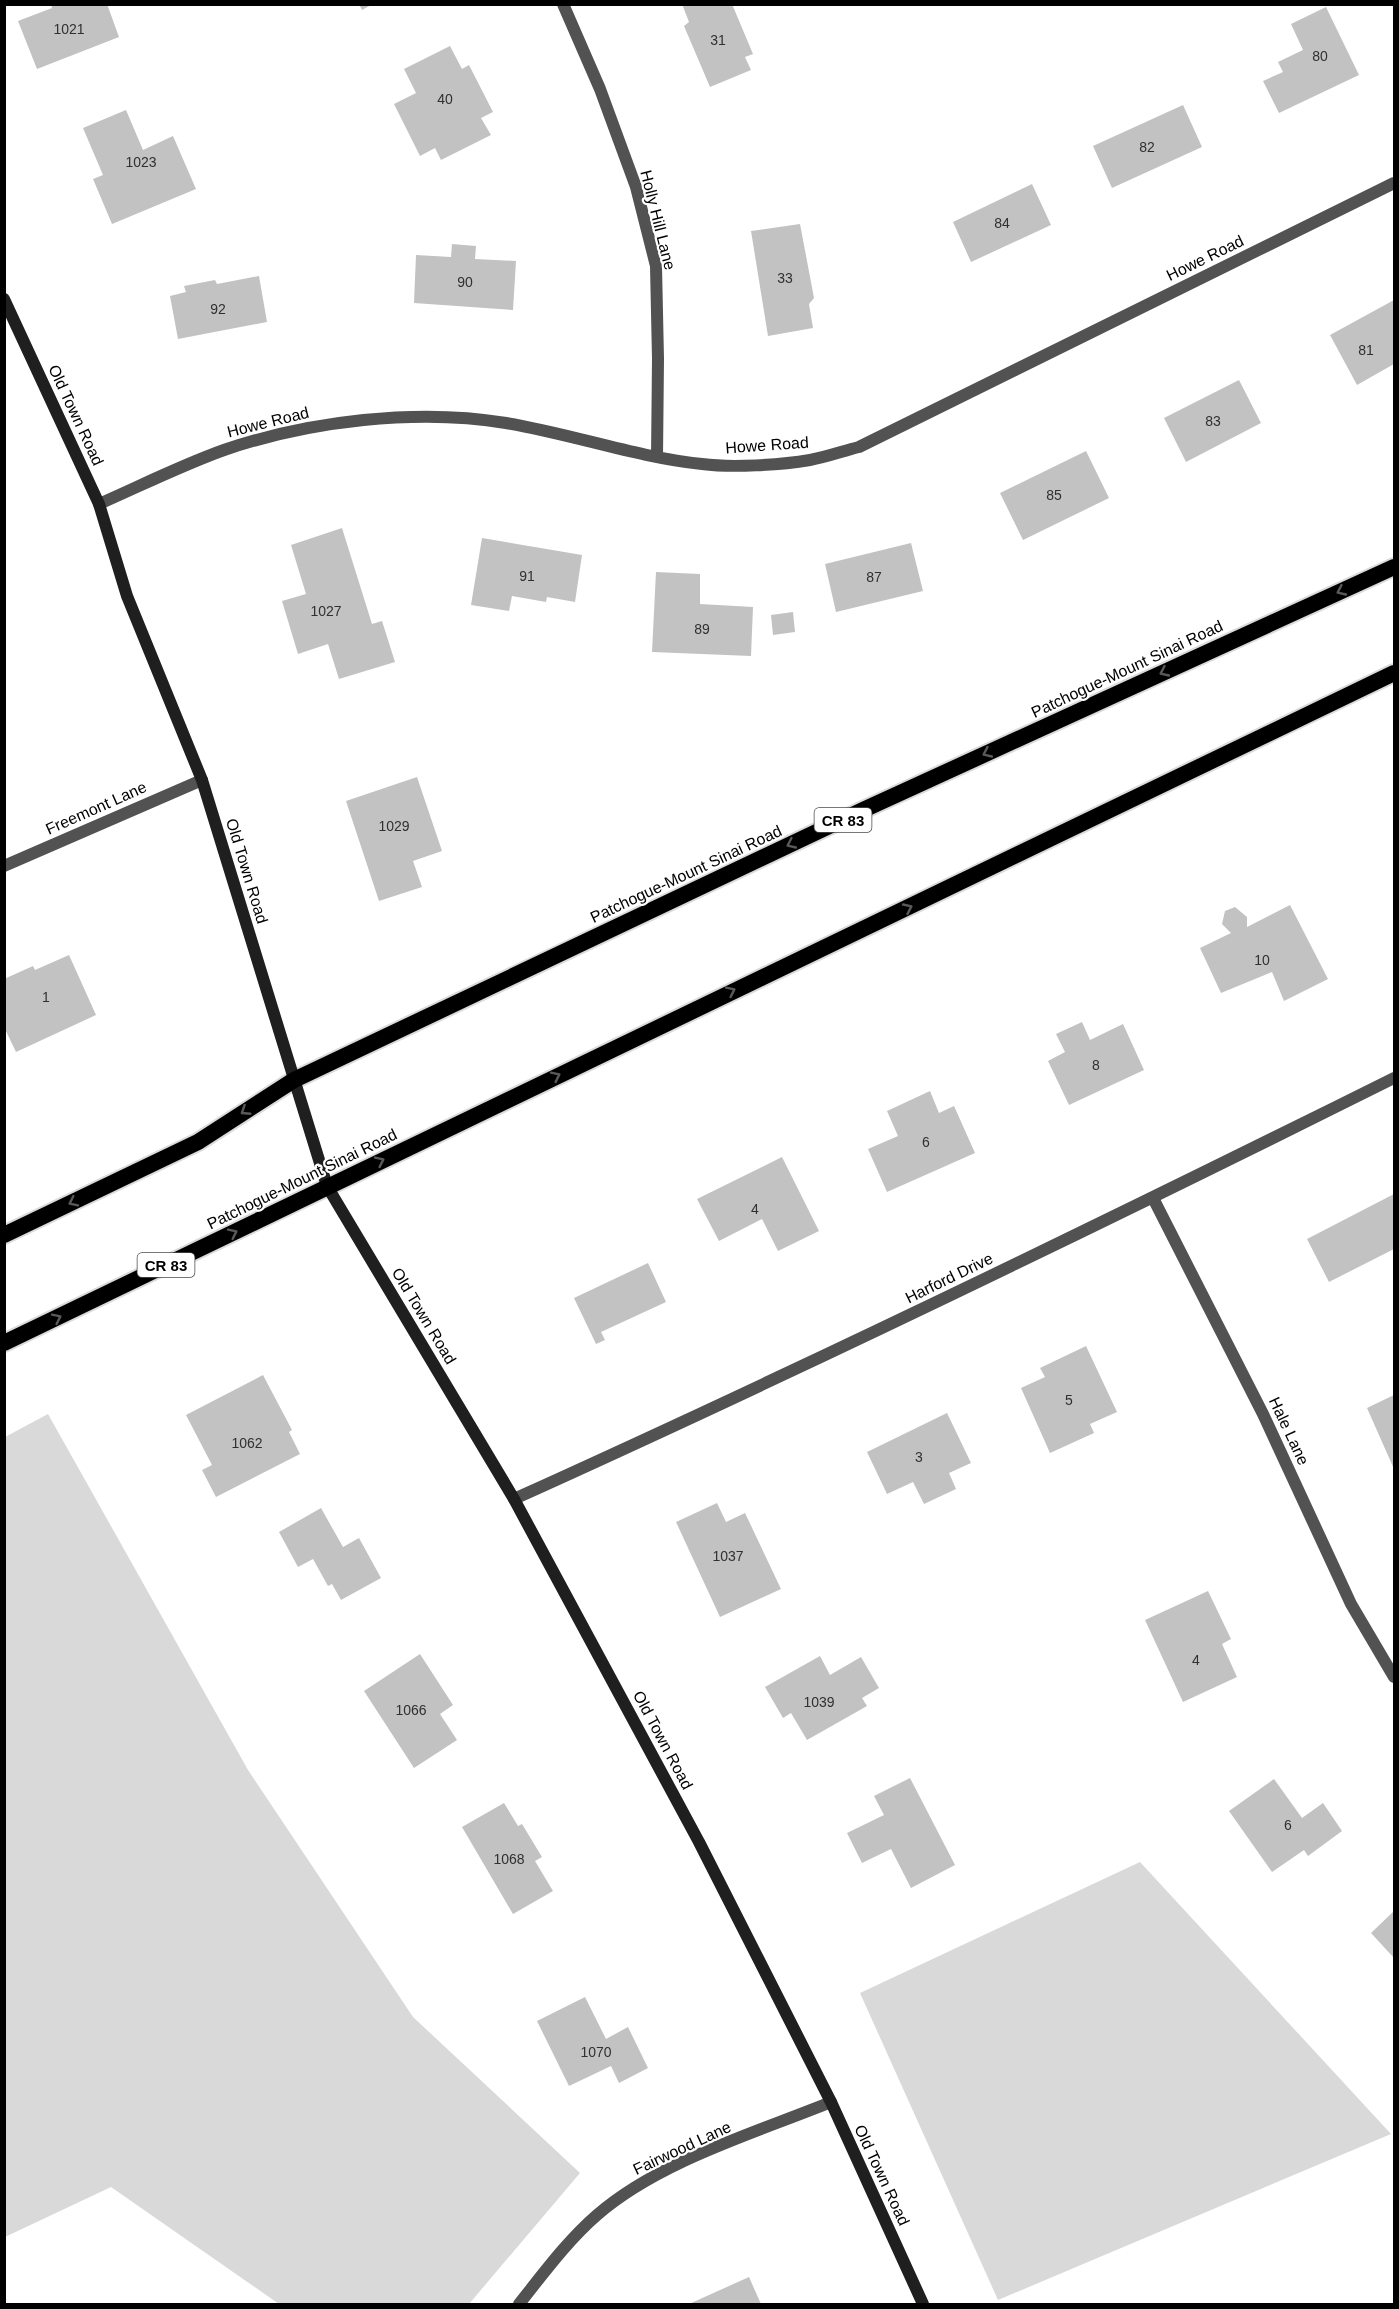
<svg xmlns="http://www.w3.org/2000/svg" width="1399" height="2309" font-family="Helvetica,sans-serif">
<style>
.green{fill:#d9d9d9}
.building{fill:#c2c2c2}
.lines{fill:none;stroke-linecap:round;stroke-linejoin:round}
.trunk-casing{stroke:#dbdbdb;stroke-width:20}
.minor{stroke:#525252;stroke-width:12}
.secondary{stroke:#1f1f1f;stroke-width:12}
.trunk{stroke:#000;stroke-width:16}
.oneway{stroke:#595959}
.labels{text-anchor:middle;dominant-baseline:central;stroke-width:4.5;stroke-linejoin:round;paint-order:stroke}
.number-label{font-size:14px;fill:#303030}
.shield{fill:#fff;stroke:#4c4c4c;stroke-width:1.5}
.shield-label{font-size:15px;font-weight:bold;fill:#000}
.street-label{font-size:16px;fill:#000;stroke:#fff}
</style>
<rect width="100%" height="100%" fill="#fff"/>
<path class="green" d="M48 1414 248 1770 413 2017 580 2173 469 2304H279L111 2187 5 2237V1437Z
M1140 1862 1391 2134 998 2300 860 1993Z"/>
<path class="building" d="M51 4H107L119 37 37 69 18 21 52 8Z
M359 4H373L362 10Z
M682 4H732L753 54 745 57 751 70 710 87 684 26 689 22Z
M1326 7 1359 75 1279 113 1263 81 1283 72 1278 62 1303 50 1291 24Z
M450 46 462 69 469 65 493 112 481 118 491 135 441 160 435 148 420 156 394 104 416 93 404 69Z
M1183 105 1202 147 1112 188 1093 146Z
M126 110 143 150 173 136 196 189 112 224 93 179 103 175 83 128Z
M1032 184 1051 225 971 262 953 222Z
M800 224 814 298 809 304 813 328 768 336 751 231Z
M452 244 476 246 475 259 516 261 513 310 414 303 416 255 451 257Z
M259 276 267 322 178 339 170 296 186 292 184 286 215 280 217 284Z
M1394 300V364L1357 385 1330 335Z
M1239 380 1261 423 1186 462 1164 418Z
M1086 451 1109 498 1023 540 1000 493Z
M342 528 372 624 382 621 395 662 339 679 328 644 298 654 282 601 306 594 291 545Z
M482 538 582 555 575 602 547 597 546 602 512 596 509 611 471 605Z
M911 543 923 591 836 612 825 564Z
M656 572 700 574V604L753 607 751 656 652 652Z
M793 612 795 632 773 635 771 615Z
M417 777 442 851 413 861 422 887 379 901 346 801Z
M1290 905 1328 979 1284 1001 1272 972 1221 993 1200 948 1231 933 1222 924 1225 911 1235 907 1247 917V927Z
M69 955 96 1015 16 1052 4 1027V979L33 966 35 970Z
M1082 1022 1090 1040 1123 1024 1144 1070 1069 1105 1048 1061 1065 1052 1056 1034Z
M930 1091 939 1113 954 1106 975 1153 887 1192 868 1149 898 1136 887 1111Z
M782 1157 819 1231 778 1251 762 1219 719 1241 697 1199Z
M1394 1194V1249L1329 1282 1307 1239Z
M648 1263 666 1302 601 1332 605 1340 596 1344 574 1298Z
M1086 1346 1117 1412 1090 1424 1094 1433 1050 1453 1021 1388 1045 1377 1040 1368Z
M263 1375 292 1430 289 1432 300 1454 216 1497 202 1470 212 1465 186 1415Z
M1394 1395V1469L1367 1408Z
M947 1413 971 1463 949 1473 956 1489 924 1504 913 1482 887 1494 867 1452Z
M717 1503 726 1522 745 1513 781 1589 720 1617 676 1522Z
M321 1508 343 1547 359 1538 381 1578 341 1600 332 1584 328 1586 313 1559 298 1567 279 1532Z
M1208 1591 1231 1639 1222 1644 1237 1677 1183 1702 1145 1620Z
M420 1654 453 1705 440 1714 457 1740 414 1768 364 1691Z
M820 1656 830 1675 861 1657 879 1688 862 1698 867 1706 807 1740 791 1713 783 1718 765 1687Z
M910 1778 955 1865 911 1888 891 1849 862 1863 847 1833 884 1815 874 1796Z
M1274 1779 1302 1818 1323 1803 1342 1831 1308 1856 1304 1850 1272 1872 1229 1811Z
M504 1803 518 1826 522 1824 542 1857 535 1861 553 1891 513 1914 462 1827Z
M1394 1911V1958L1371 1933Z
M585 1997 606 2039 628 2027 648 2068 619 2083 611 2066 569 2086 537 2021Z
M749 2277 761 2304H689Z"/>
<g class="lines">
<g class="trunk-casing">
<path id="trunk" d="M4 1235 198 1142 294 1080 863 810 1394 567
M4 1343 1394 673"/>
</g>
<path class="minor" d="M563 4 600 89 636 187 656 266 658 359 657 457
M99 504C140 486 182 465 224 450 309 421 417 408 506 423 572 434 636 457 702 464 732 468 780 465 810 460 827 457 843 451 859 447L1394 183
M4 866 202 780
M1153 1198 1263 1414 1351 1604 1394 1677
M514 1499C811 1365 1103 1223 1394 1078
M519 2304C543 2274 567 2241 597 2215 659 2161 755 2133 831 2102"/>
<path class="secondary" d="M4 299 99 504 127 596 202 780 327 1186 514 1499 699 1842 831 2102 923 2304"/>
<use href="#trunk" class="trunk"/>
</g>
<defs><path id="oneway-chevron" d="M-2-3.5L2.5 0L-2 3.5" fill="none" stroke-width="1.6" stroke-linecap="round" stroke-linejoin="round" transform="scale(1.5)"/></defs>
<g class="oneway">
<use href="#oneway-chevron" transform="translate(1341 591) rotate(155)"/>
<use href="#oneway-chevron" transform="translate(1164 672) rotate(155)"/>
<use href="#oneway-chevron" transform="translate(987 753) rotate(155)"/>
<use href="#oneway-chevron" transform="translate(791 844) rotate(155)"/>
<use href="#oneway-chevron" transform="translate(908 908) rotate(-25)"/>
<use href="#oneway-chevron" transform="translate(731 991) rotate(-26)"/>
<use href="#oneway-chevron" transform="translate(556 1076) rotate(-26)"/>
<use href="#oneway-chevron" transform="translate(245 1111) rotate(147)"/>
<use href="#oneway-chevron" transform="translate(380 1161) rotate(-26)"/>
<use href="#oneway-chevron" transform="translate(73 1202) rotate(154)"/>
<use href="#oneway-chevron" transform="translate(233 1233) rotate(-26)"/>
<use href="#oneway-chevron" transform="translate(57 1318) rotate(-26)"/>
</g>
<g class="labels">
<g class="number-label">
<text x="69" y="29">1021</text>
<text x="718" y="40">31</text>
<text x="1320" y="56">80</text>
<text x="445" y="99">40</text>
<text x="1147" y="147">82</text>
<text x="141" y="162">1023</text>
<text x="1002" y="223">84</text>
<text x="785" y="278">33</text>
<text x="465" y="282">90</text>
<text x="218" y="309">92</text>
<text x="1366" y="350">81</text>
<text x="1213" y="421">83</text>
<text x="1054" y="495">85</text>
<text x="527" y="576">91</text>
<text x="874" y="577">87</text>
<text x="326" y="611">1027</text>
<text x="702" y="629">89</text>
<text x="394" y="826">1029</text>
<text x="1262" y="960">10</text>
<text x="46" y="997">1</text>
<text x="1096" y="1065">8</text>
<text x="926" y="1142">6</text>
<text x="755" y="1209">4</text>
<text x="1069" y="1400">5</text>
<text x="247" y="1443">1062</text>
<text x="919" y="1457">3</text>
<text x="728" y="1556">1037</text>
<text x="1196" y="1660">4</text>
<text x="819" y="1702">1039</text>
<text x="411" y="1710">1066</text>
<text x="1288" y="1825">6</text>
<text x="509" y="1859">1068</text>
<text x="596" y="2052">1070</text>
</g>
<g class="shield">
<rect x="814.5" y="808" width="57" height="24" rx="4.5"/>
<rect x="137.5" y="1253" width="57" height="24" rx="4.5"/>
</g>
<g class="shield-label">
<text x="843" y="820">CR 83</text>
<text x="166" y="1265">CR 83</text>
</g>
<g class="street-label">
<text transform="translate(658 220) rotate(76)">Holly Hill Lane</text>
<text transform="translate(1205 258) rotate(-26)">Howe Road</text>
<text transform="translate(76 415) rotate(65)">Old Town Road</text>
<text transform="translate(268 422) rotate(-14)">Howe Road</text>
<text transform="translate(767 445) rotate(-4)">Howe Road</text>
<text transform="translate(1127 669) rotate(-25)">Patchogue-Mount Sinai Road</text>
<text transform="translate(96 808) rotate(-24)">Freemont Lane</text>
<text transform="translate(247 871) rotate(73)">Old Town Road</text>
<text transform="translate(686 874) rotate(-25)">Patchogue-Mount Sinai Road</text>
<text transform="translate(302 1179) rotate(-26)">Patchogue-Mount Sinai Road</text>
<text transform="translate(949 1278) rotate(-26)">Harford Drive</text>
<text transform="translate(424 1316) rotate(59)">Old Town Road</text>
<text transform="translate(1289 1431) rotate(65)">Hale Lane</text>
<text transform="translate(663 1740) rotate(62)">Old Town Road</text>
<text transform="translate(682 2148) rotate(-25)">Fairwood Lane</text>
<text transform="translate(882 2175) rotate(65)">Old Town Road</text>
</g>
</g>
<rect width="1399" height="2309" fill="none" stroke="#000000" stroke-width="12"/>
</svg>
